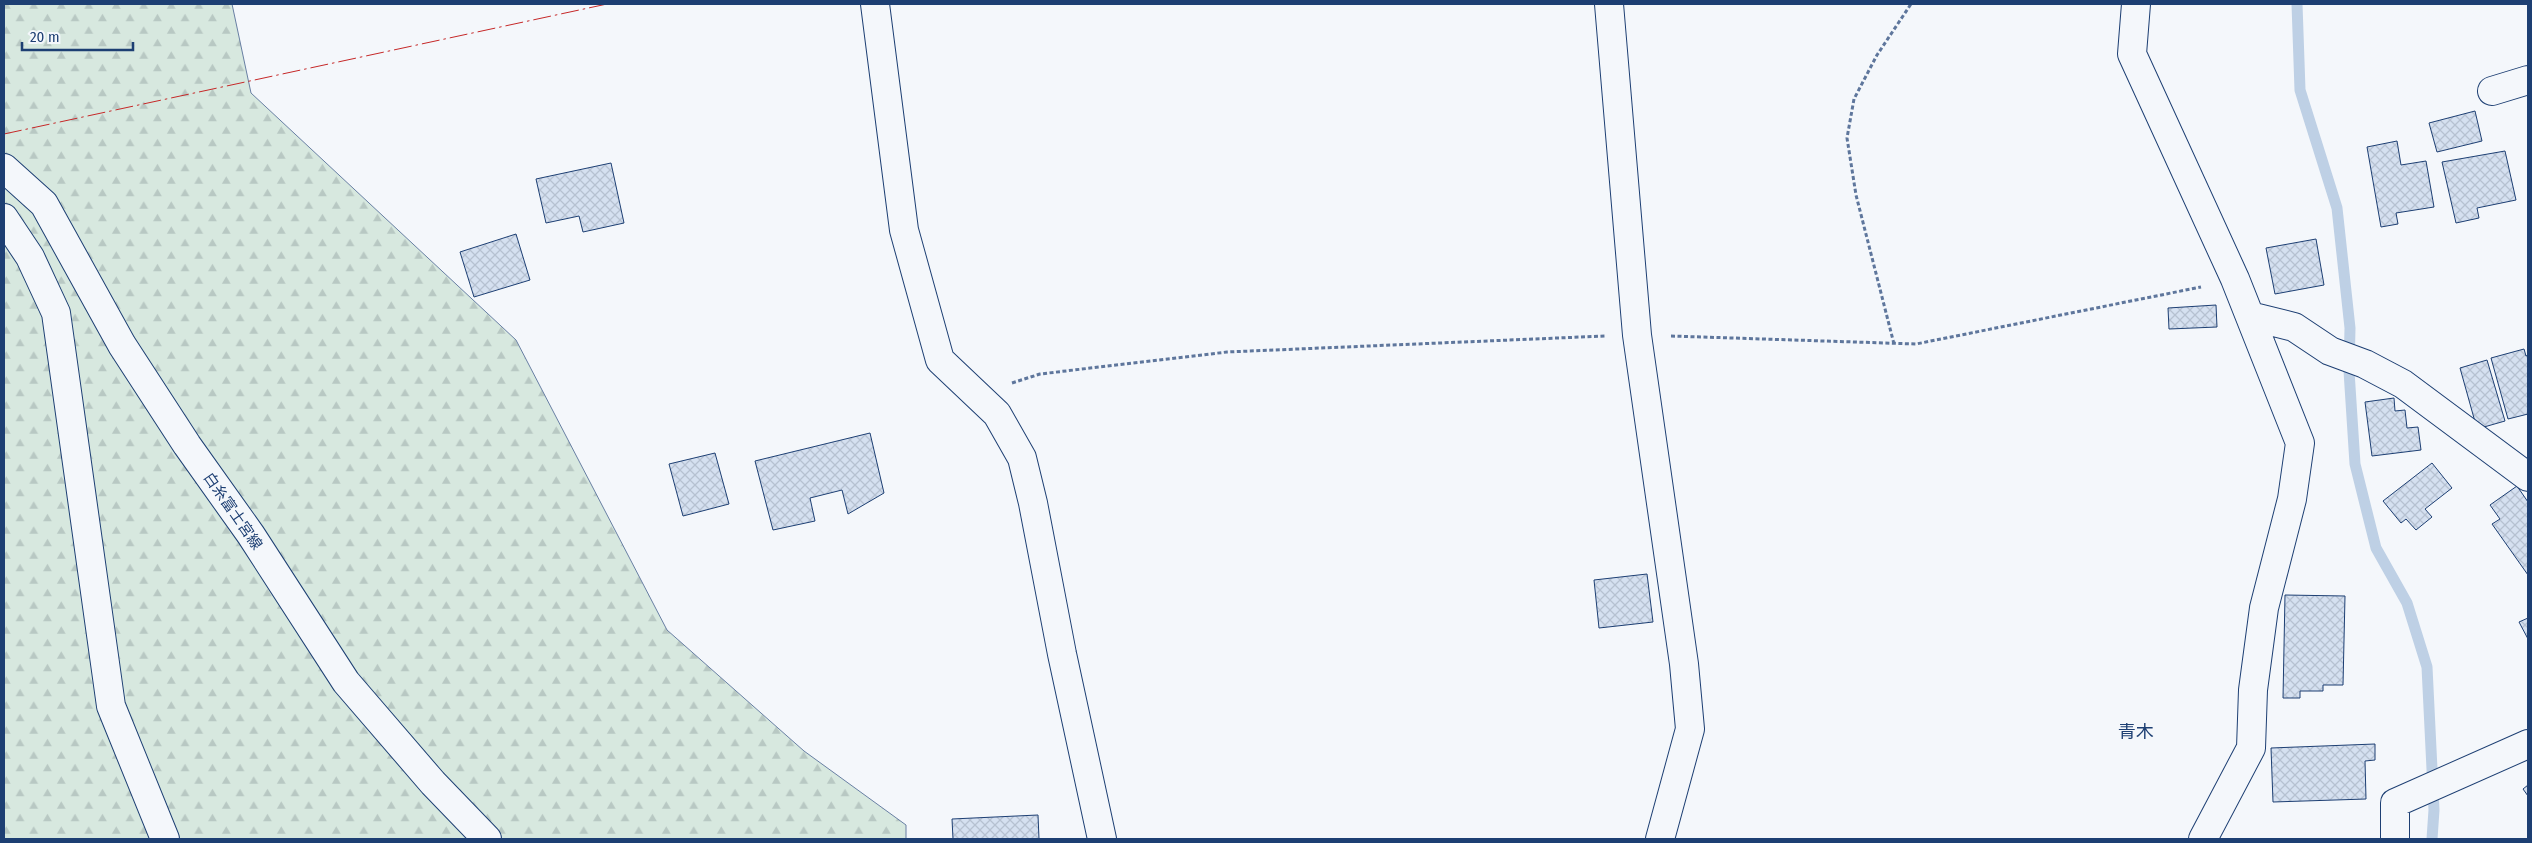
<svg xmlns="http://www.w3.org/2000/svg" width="2532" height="843" font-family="'Fira Sans Condensed','Noto Sans JP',sans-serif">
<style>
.forest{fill:url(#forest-firs);stroke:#687fa3}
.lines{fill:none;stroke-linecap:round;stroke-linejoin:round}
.stream{stroke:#bed0e5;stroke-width:11}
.building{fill:url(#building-cross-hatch);stroke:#1d3f73}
.minor-casing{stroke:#1d3f73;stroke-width:30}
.secondary-casing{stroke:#1d3f73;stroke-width:30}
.path{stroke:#5e769c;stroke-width:3;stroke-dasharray:4 2.5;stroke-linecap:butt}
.minor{stroke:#f4f7fb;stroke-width:28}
.secondary{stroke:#f4f7fb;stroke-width:28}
.power{stroke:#c62828;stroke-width:1;stroke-dasharray:18 4 2.5 4;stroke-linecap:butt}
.labels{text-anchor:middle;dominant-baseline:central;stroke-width:4;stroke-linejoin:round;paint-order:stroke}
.street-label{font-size:15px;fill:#1d3f73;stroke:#f4f7fb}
.quarter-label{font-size:18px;fill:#1d3f73;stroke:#f4f7fb}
</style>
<defs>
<pattern id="forest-firs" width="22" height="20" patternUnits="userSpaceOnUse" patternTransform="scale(1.25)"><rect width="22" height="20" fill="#d7e8df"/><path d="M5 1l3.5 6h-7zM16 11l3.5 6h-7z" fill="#b8c8c3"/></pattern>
<pattern id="building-cross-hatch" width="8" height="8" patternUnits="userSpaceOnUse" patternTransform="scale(1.25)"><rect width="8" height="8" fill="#d5e0f0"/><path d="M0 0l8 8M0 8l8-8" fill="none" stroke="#b6c1d1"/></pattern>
</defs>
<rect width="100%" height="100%" fill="#f4f7fb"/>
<path class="forest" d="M4 4H232L251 93 516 340 667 630 804 751 906 825V839H4Z"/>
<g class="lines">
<path class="stream" d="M2297 4 2300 90 2337 208 2350 328 2349 371 2355 464 2376 548 2407 603 2427 667 2434 810 2432 839"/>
</g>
<path class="building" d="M2475 111 2482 141 2437 152 2429 123Z
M2397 141 2401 165 2426 161 2434 207 2396 213 2398 224 2381 227 2367 147Z
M2505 151 2516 200 2477 208 2479 218 2456 223 2442 162Z
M611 163 624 223 583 232 579 216 546 223 536 179Z
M516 234 530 280 474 297 460 252Z
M2316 239 2324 285 2275 294 2266 248Z
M2216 305 2217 327 2169 329 2168 308Z
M2524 349 2526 356 2528 355V414L2508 419 2491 358Z
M2487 360 2505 421 2477 429 2460 368Z
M2394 398 2395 411 2405 410 2407 428 2418 427 2421 450 2372 456 2365 402Z
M870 433 884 493 848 514 842 490 810 498 815 521 773 530 755 461Z
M715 453 729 504 683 516 669 464Z
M2432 463 2452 488 2425 509 2432 517 2416 530 2406 519 2401 523 2383 501Z
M2517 486 2528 502V575L2492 524 2500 519 2490 505Z
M1647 574 1653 622 1599 628 1594 580Z
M2285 595 2345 596 2343 685H2323V691H2300V698H2283Z
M2528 618V639L2519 622Z
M2375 744V760L2365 761 2366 799 2273 802 2271 748Z
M2528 785V796L2523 789Z
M1038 815 1039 839H953L952 819Z"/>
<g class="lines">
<g class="minor-casing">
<path id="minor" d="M875 4 904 230 940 360 997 414 1022 458 1033 503 1062 654 1102 839
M1609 4 1637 335 1684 664 1690 729 1660 839
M2136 4 2132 54 2235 279 2300 443 2292 499 2264 608 2253 690 2251 748 2203 839
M2492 91 2528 80
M4 218 30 257 56 313 111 706 165 839
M2250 316 2294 327 2330 351 2365 364 2403 384 2528 477
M2395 839V803L2528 744"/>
</g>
<g class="secondary-casing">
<path id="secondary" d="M4 168 44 204 122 345 187 445 251 535 346 682 433 783 487 839"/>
</g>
<path class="path" d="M1671 336 1916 344 2201 287
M1894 344 1856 195 1847 138 1854 99 1877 55 1911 4
M1012 383 1040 374 1227 352 1605 336"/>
<use href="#minor" class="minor"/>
<use href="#secondary" class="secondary"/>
<path class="power" d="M4 134 607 4"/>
</g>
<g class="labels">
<g class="street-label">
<text transform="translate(233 511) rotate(55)">白糸富士宮線</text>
</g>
<g class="quarter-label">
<text x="2136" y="732">青木</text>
</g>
</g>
<rect width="2532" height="843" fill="none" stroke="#1d3f73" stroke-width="10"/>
<path d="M22 42v8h111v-8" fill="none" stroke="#1d3f73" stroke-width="2.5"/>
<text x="30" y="42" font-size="15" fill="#1d3f73" stroke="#f4f7fb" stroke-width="4" paint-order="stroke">20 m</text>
</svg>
